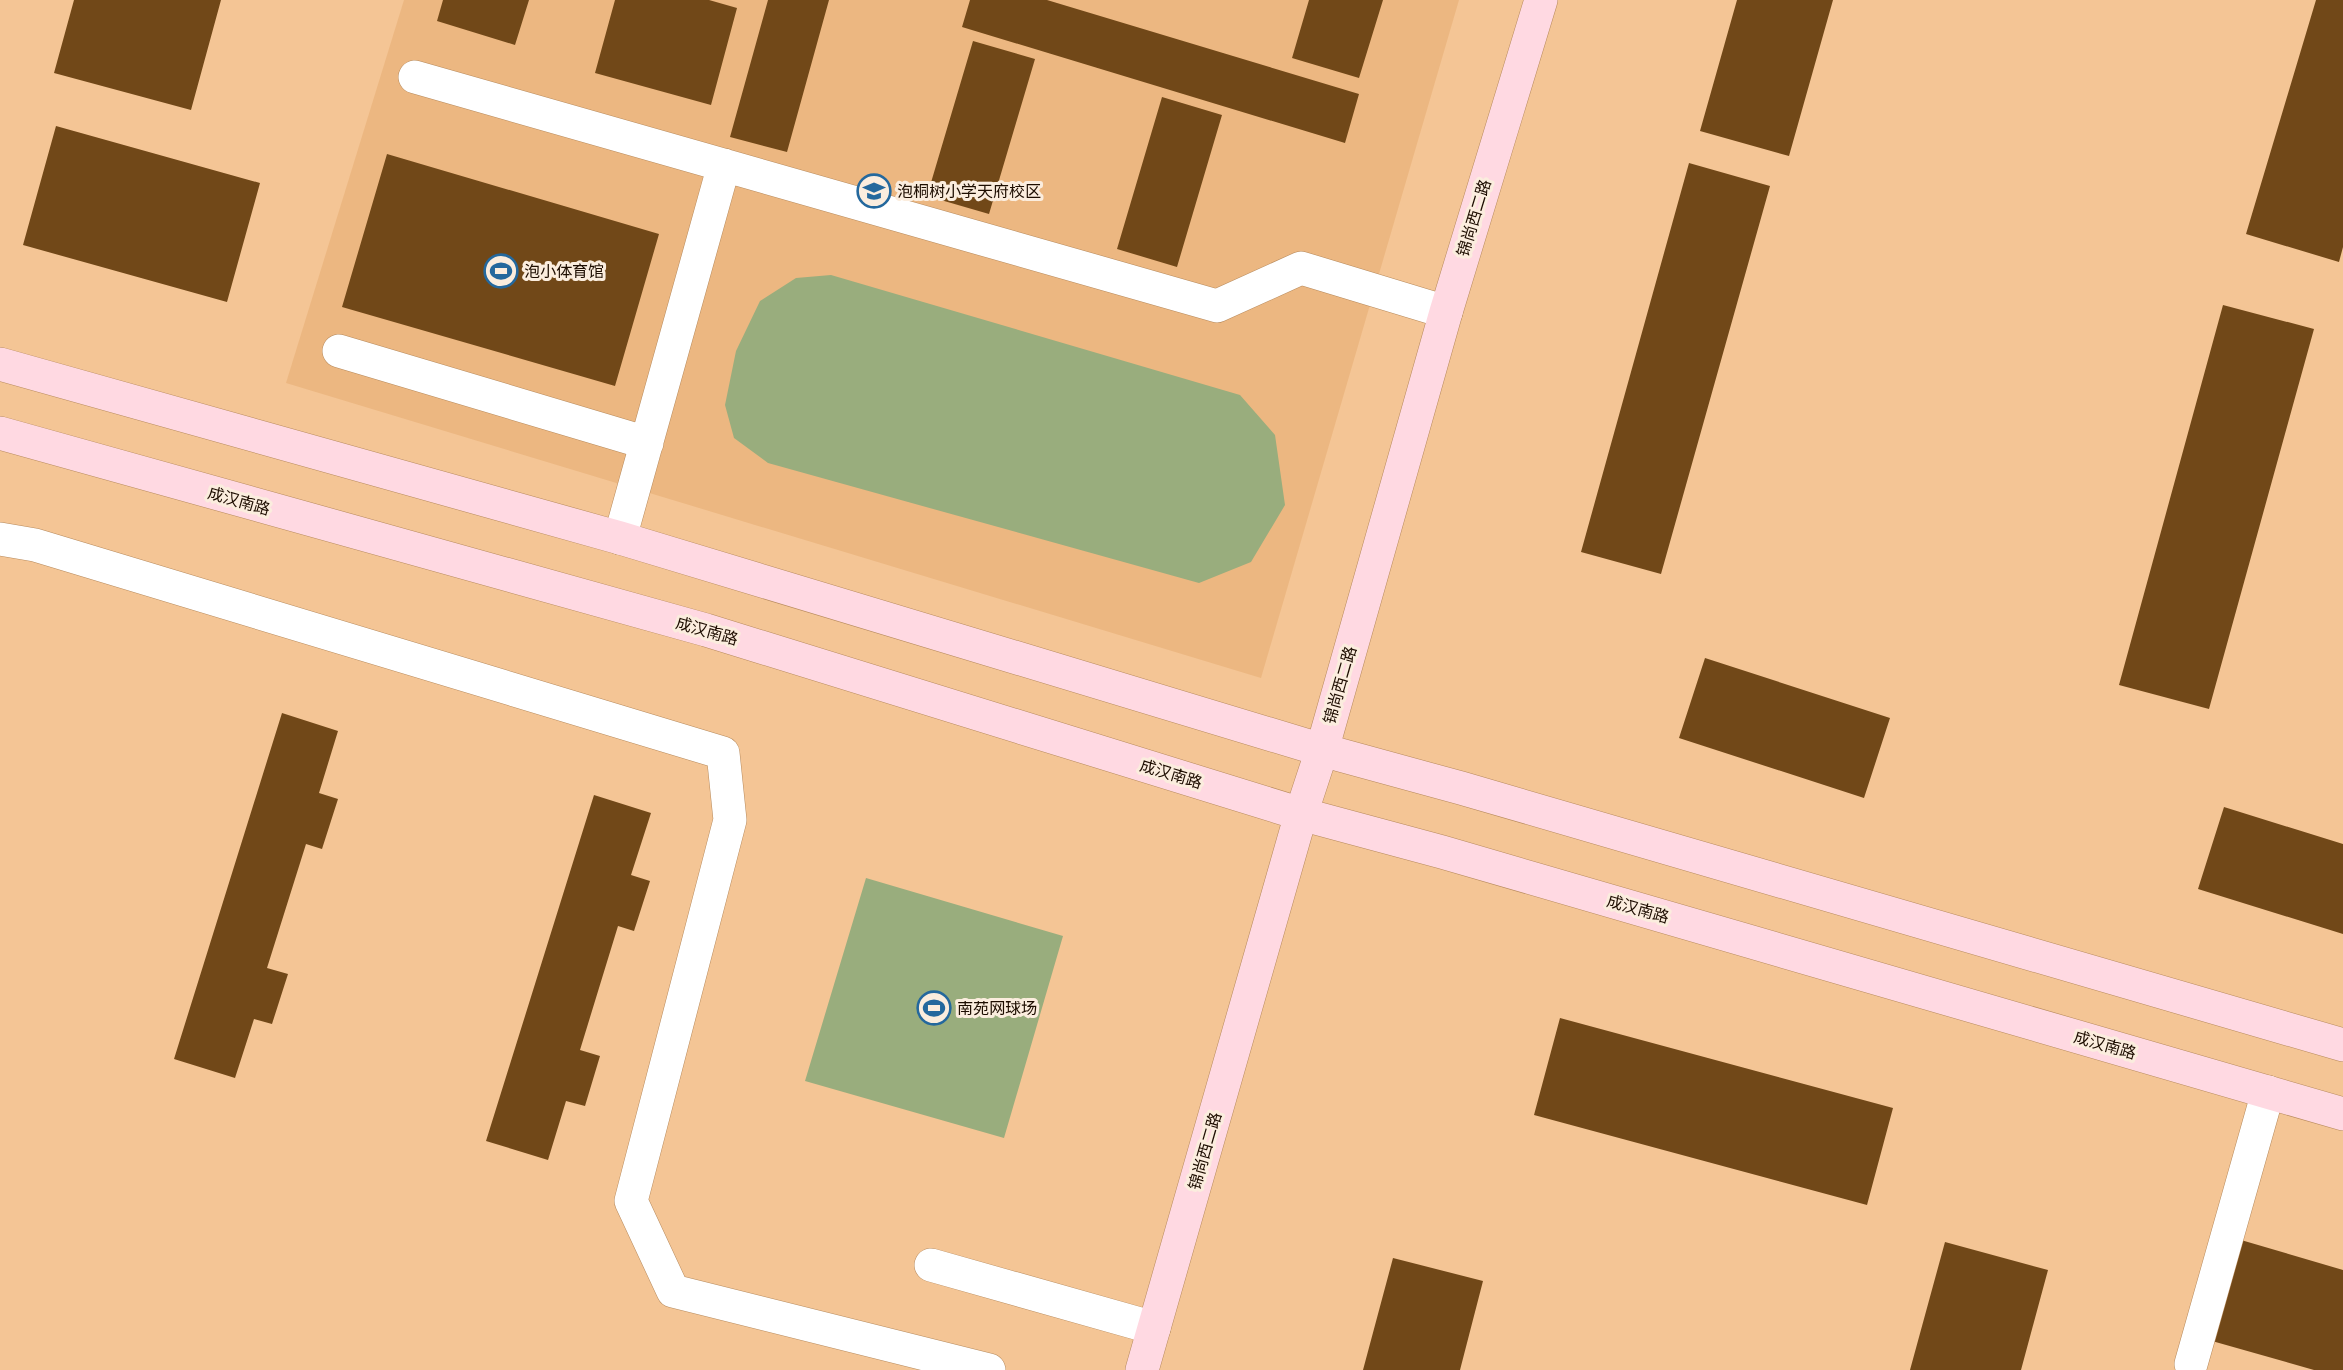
<svg xmlns="http://www.w3.org/2000/svg" width="2343" height="1370" font-family="'Work Sans','Noto Sans SC',sans-serif">
<style>
.built{fill:#ecb781}
.green{fill:#99ad7d}
.building{fill:#714818}
.lines{fill:none;stroke-linecap:round;stroke-linejoin:round}
.street-casing{stroke:#b78a5c;stroke-width:34}
.secondary-casing{stroke:#b78a5c;stroke-width:34}
.street{stroke:#fff;stroke-width:33}
.secondary{stroke:#ffd9e2;stroke-width:33}
.labels{text-anchor:middle;dominant-baseline:central;stroke-width:6;stroke-linejoin:round;paint-order:stroke}
.poi-label{font-size:16px;fill:#1d0d00;stroke:#fbedde;text-anchor:start}
.street-label{font-size:16px;fill:#1d0d00;stroke:#fbedde}
</style>
<rect width="100%" height="100%" fill="#f4c595"/>
<path class="built" d="M404 0H1459L1261 678 286 383Z"/>
<path class="green" d="M831 275 1240 395 1275 435 1285 505 1251 562 1199 583 768 463 734 438 725 405 736 351 760 301 796 278Z
M866 878 1063 936 1004 1138 805 1081Z"/>
<path class="building" d="M74 0H221L191 110 54 73Z
M443 0H529L515 45 437 21Z
M615 0H709L737 8 711 105 595 73Z
M768 0H829L787 152 730 137Z
M970 0H1047L1359 94 1345 143 962 27Z
M1309 0H1383L1359 78 1292 58Z
M1737 0H1833L1789 156 1700 131Z
M2316 0H2343V247L2339 262 2246 234Z
M973 41 1035 59 989 214 927 196Z
M1162 97 1222 115 1177 267 1117 249Z
M56 126 260 183 227 302 23 245Z
M387 154 659 234 615 386 342 307Z
M1689 163 1770 186 1661 574 1581 552Z
M2223 305 2314 329 2209 709 2119 685Z
M1705 658 1890 718 1864 798 1679 738Z
M282 713 338 731 319 793 338 799 322 849 306 844 267 968 288 974 272 1024 254 1019 235 1078 174 1059Z
M594 795 651 813 631 875 650 881 634 931 618 926 580 1050 600 1056 585 1106 566 1101 548 1160 486 1141Z
M2224 807 2343 844V934L2198 889Z
M1560 1018 1893 1108 1867 1205 1534 1115Z
M2241 1240 2343 1270V1370H2314L2212 1341Z
M1945 1242 2048 1270 2021 1370H1910Z
M1393 1258 1483 1281 1460 1370H1363Z"/>
<g class="lines">
<g class="street-casing">
<path id="street" d="M415 77 1217 306 1301 268 1446 312
M339 351 647 443
M620 538 724 165
M0 539 35 545 723 753 730 820 631 1201 673 1291 989 1370
M931 1265 1154 1328
M2191 1364 2268 1092"/>
</g>
<g class="secondary-casing">
<path id="secondary" d="M0 364 620 538 1322 750 1461 788 2343 1045
M0 433 706 630 1301 814 1442 852 2343 1114
M1142 1370 1301 814 1322 750 1446 312 1541 0"/>
</g>
<use href="#street" class="street"/>
<use href="#secondary" class="secondary"/>
</g>
<defs>
<g id="school-ring" transform="scale(1.725)"><circle r="9.5" fill="#fbedde" stroke="#24689d" stroke-width="1.5"/><path d="M0-5L7-2L0 1L-7-2ZM-4 1L0 2.5L4 1V4Q0 6-4 4Z" fill="#24689d"/></g>
<g id="stadium-ring" transform="scale(1.725)"><circle r="9.5" fill="#fbedde" stroke="#24689d" stroke-width="1.5"/><path d="M0-5a6.5 5 0 1 0 0 10a6.5 5 0 1 0 0-10ZM-3.5-1.8h7v3.6h-7Z" fill="#24689d"/></g>
</defs>
<g fill-rule="evenodd">
<use href="#school-ring" x="874" y="191"/>
<use href="#stadium-ring" x="501" y="271"/>
<use href="#stadium-ring" x="934" y="1008"/>
</g>
<g class="labels">
<g class="poi-label">
<text x="897" y="191">泡桐树小学天府校区</text>
<text x="524" y="271">泡小体育馆</text>
<text x="957" y="1008">南苑网球场</text>
</g>
<g class="street-label">
<text transform="translate(1474 218) rotate(-73)">锦尚西二路</text>
<text transform="translate(239 501) rotate(16)">成汉南路</text>
<text transform="translate(707 631) rotate(16)">成汉南路</text>
<text transform="translate(1340 685) rotate(-74)">锦尚西二路</text>
<text transform="translate(1171 774) rotate(17)">成汉南路</text>
<text transform="translate(1638 909) rotate(16)">成汉南路</text>
<text transform="translate(2105 1045) rotate(16)">成汉南路</text>
<text transform="translate(1205 1151) rotate(-74)">锦尚西二路</text>
</g>
</g>
</svg>
